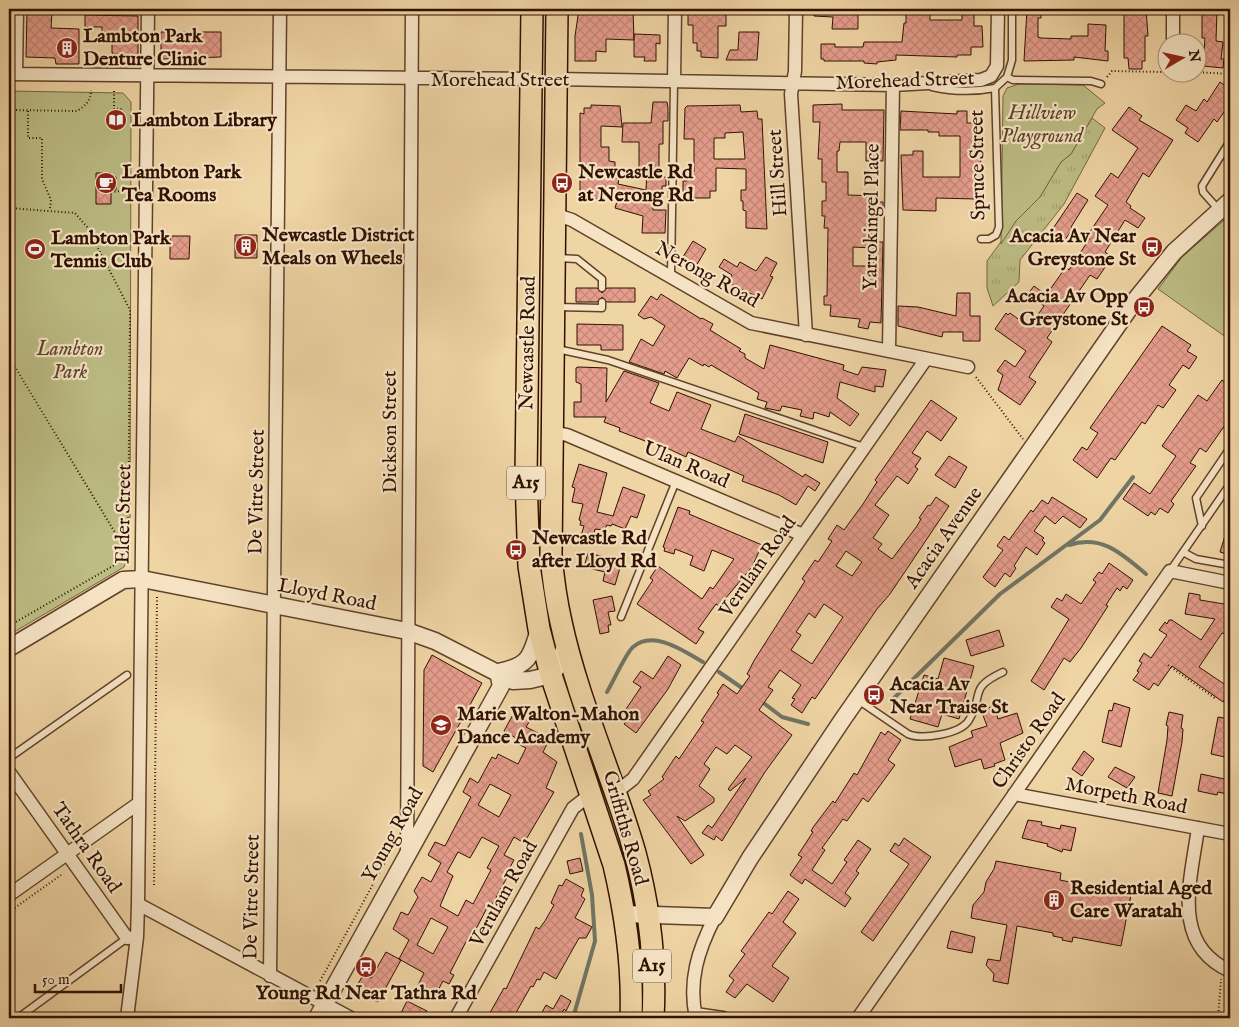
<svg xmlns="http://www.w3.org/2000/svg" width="1239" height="1027" font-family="'IM FELL English',serif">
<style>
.grass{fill:url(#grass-tufts);stroke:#766642}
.green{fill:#bcbc84;stroke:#766642}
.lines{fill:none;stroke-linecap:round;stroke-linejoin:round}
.stream{stroke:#707565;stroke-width:4}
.building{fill:url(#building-cross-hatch);stroke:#301100;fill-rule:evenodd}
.service-casing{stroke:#604229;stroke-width:9}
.minor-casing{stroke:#604229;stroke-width:15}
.tertiary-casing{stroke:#604229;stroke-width:19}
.trunk-casing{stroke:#301100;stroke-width:24}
.path{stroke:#301100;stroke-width:2;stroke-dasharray:1 2.5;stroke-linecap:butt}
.service{stroke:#f5e3c4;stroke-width:6}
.minor{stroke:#f5e3c4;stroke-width:12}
.tertiary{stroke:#f5e3c4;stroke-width:16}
.trunk{stroke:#efd4a4;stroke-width:21}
.labels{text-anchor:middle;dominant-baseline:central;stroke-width:4.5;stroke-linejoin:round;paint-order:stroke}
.shield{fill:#f5e3c4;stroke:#6b503b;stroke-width:1}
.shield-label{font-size:19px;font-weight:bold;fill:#301100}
.poi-label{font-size:20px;font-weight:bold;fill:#301100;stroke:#f5e3c4;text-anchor:start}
.street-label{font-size:20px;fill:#301100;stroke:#f5e3c4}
.park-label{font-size:20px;font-style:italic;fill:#5a4428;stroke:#f5e3c4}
</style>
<defs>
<pattern id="grass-tufts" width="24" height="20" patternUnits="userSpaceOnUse" patternTransform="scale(1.25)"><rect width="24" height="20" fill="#bcbc84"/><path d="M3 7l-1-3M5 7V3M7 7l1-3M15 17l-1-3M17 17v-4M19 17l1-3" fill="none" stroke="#a2a170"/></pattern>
<pattern id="building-cross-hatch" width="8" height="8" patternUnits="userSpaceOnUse" patternTransform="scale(1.25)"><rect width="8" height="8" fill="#e59d8c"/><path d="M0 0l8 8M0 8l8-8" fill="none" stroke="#c58677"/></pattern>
</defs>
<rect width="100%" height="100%" fill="#efd4a4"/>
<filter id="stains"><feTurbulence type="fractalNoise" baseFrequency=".004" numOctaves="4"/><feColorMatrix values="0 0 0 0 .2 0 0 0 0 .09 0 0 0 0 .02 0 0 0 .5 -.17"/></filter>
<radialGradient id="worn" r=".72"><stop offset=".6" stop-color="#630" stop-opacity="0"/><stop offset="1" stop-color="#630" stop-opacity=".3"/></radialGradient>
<path class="grass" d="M1092 118 1105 128 1064 204 1020 260 1019 282 993 306 987 288V261L1016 221 1040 197 1061 162 1071 154Z"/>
<path class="green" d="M1019 84 1083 85 1105 103 1097 109 1071 154 1061 162 1040 197 1016 221 1001 244 1003 96 1007 88Z
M9 91 123 93 131 102 130 554 124 567 9 635Z
M1230 215V340L1158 289 1182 257Z"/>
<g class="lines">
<path class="stream" d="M1069 545C1102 534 1122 554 1146 574
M719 672 745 690
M607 692C613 682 626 653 633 647 654 629 685 652 703 662
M894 698 1000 594 1100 520 1133 477
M761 701 782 717 808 724
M573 1018 595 941 592 895 581 834"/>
</g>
<path class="building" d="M579 9H633L634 40 606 39V52L596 51V61H575V36Z
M814 9H858V29H832L833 17 814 16Z
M906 9H930V20H962V9H974V26H982L983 47H971V55H957V57L896 55V60L877 62V64L864 63V61H824V59H821V44H835V47H863L864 42H902L904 23H906Z
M1027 9H1041V18H1038V37L1041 38 1071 39V36H1088V24L1106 25 1105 51H1108V61L1074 57V60L1024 61Z
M1124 9H1146L1148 36H1145V61H1142V69H1129L1128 58H1124Z
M1202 9H1217L1216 41 1223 42 1221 59H1224L1223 68 1203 66 1205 38H1202Z
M27 11 52 12 51 28 79 29V64H56L55 58 26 57Z
M688 13H726V26H718V58L701 57V51H697V43H693V25H688Z
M85 15 138 16V59L133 65H117V54L112 53V32H102V27H85Z
M161 32H221V57L161 59Z
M739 32H759L757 60H726L730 50H738Z
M634 34 660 35V44L656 43V61H644L645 57H634Z
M1220 82 1230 89 1224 101 1229 105 1217 122 1214 119 1198 142 1185 133 1188 128 1176 120 1186 105 1196 111 1204 99 1207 102Z
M653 102H667L668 108V121H663V144H659V177H666V186H662V192H653V210H666L665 233H642L643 216 615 208 618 198 592 199 584 198V194H580V113L584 114V108H591V105L620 106 622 127 601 126V147H609V161L615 162V178H619L618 184 646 190 647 168H639V142H622L623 123H651Z
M842 104V110H884L883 161H866V142H840L839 151H837V172H848V195L879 196V202H883V217H871V248L853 247V266H874L873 242H883L881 323 870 322 868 329 858 327 860 319 830 316 831 305H824V296H827L828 228H824L825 216H822V201H826V182H822V159H818L820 122H813V105Z
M740 105 741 112 757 111 758 119H762L767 229 746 228V211L743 210V201H741V190H746V169L716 168V191H710V198H687V192H683V181H687V172H694V139H684L685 108 687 106ZM743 132 745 159H714V138H725V133Z
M1129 107 1142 116 1139 120 1173 140 1149 177 1143 173 1126 202 1131 206 1130 208 1145 218 1138 228 1125 220 1105 252 1112 257 1097 279 1090 275 1047 338 1052 342 1029 377 1036 382 1020 405 998 390 1003 375 997 371 1005 360 1015 367 1026 351 995 329 1006 313 1008 315 1010 313 1029 327 1044 306 1028 294 1034 286 1046 295 1066 267 1069 270 1090 238 1087 236 1108 205 1095 196 1111 173 1118 178 1138 148 1112 130Z
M901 111 957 114V111H967V123H980L981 178H976V199L936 198V211L903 210 901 155H913V151H923V177H960V136H939V132H928V130H900Z
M96 173H111V177H116V190H111V204H96Z
M1077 193 1088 200 1071 227 1073 228 1065 240 1052 230Z
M235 235H257V258H235Z
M170 236H190L189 259H170Z
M693 241 706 249 695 268 681 260Z
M766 257 777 263 770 276 773 277 762 299 728 283 732 275 719 267 724 259 737 267 740 262 756 271Z
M576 288H597L602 293 607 288H635V302H607L602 297 597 302H576Z
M957 293H970V316H980V341H963V332H943L942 337 898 326V306L918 307 956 316Z
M661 294 701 319 702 318 713 324 710 330 741 349 739 351 745 354V358L764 369 770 345 844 365 843 370 858 375 862 367 886 370 883 387 875 386V392L840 382 837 398 859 414 850 426 830 412 829 417 814 412 813 419 800 416 802 410 782 406 780 411 765 408 767 402 757 399 759 393 711 365 709 367 704 364 703 366 689 358 677 378 665 371 664 374 629 362 641 339 653 346 665 326 651 317 644 319 638 315 651 296 657 300Z
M577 324 623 325V350H601V345H577Z
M1162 326 1191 345 1187 351 1197 357 1189 369 1183 365 1169 385 1176 390 1163 408 1158 405 1145 424 1142 422 1115 460 1111 458 1097 478 1073 460 1082 447 1087 450 1098 433 1090 428Z
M578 367 607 368 606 402 624 371 659 383 650 403 669 411 677 392 711 405 701 429 735 442 738 436 803 477 805 474 820 483 815 491 808 486 796 505 779 495 742 481 744 476 719 465 688 452 686 457 654 442 653 444 619 431 620 428 604 422 606 417H574V402H581V384L576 382V368Z
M1222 380 1230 386V393L1226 399 1230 402V418L1206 452 1200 448 1190 463 1196 466 1171 501 1174 504 1168 513 1160 508 1155 515 1151 512 1148 516 1123 499 1134 483 1150 494 1176 456 1162 446 1198 395 1207 401Z
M931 400 957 418 941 441 927 431 912 453 921 458 915 467 918 469 908 484 897 476 875 505 889 515 873 538 882 544 878 549 892 559 917 526 921 519 919 518 928 505 930 506 936 497 949 506 890 594 877 609 815 699 812 697 802 713 791 705 795 699 792 698 801 685 780 670 768 687 773 690 759 710 792 735 765 772 722 841 716 836 714 840 702 833 708 825 712 828 746 778 730 791 728 789 752 757 735 745 727 754 716 747 704 764 710 769 699 786 714 798V802L685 821 677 816 704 855 691 864 643 800 651 795 648 791 664 779 662 777 676 756 679 759 704 722 701 721 719 694 717 693 723 684 737 694 750 676 747 674 755 659 805 581 802 579 815 560 818 562 832 541 828 539 837 525 844 530 863 504 877 482 875 480ZM846 551 862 562 852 576 836 566ZM824 604 843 617 812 664 791 650 801 635 796 632 809 613 815 618Z
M745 414 828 442 823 463 739 434Z
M949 456 967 467 955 488 935 475Z
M579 464 607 473 597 512 613 516 623 487 645 495 637 518 631 516 625 529 612 524 611 526 607 525 604 530 595 529 592 542 580 539 584 526 580 525 581 521 579 520 583 504 572 502 575 488 572 487Z
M1052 497 1087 519 1080 528 1063 516 1055 524 1045 516 1034 531 1044 538 1042 540 1045 543 1037 555 1026 547 1014 566 1016 568 1010 577 1005 573 995 587 987 581 983 577 1003 550 997 546 1004 536 1009 540 1031 510 1033 512 1042 500 1048 504Z
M678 507 690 511 689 514 762 545 752 567 719 606 716 604 698 629 704 632 696 644 637 604 653 580 650 578 658 566 702 599 710 587 713 589 734 559 712 550 704 571 690 565 693 556 675 549 674 554 664 551 665 548 663 547Z
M1228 526 1230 527V555L1220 552Z
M588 553 622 561 615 585 603 581 605 572 584 567Z
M1109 563 1133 580 1127 589 1123 586 1120 591 1117 588 1106 605 1108 606 1081 648 1070 662 1064 658 1044 690 1031 681 1069 619 1051 607 1057 598 1062 601 1066 594 1081 604 1096 582 1093 580 1099 572 1102 574Z
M1189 593 1200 595V600L1230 605 1229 635 1222 633 1199 667 1230 688 1223 702 1172 666 1158 686 1154 683 1149 690 1133 680 1139 672 1137 671 1142 663 1139 661 1144 653 1151 658 1167 635 1159 630 1165 622 1167 624 1169 620H1172L1201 640 1215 619 1185 614Z
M612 596 615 611 608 612 611 625H608L609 632 600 634 593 600Z
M999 630 1004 646 971 656 966 640Z
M432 655 482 683 433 772 423 766 424 670Z
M668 656 681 665 668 689 636 733 624 724 628 719 622 715 641 687 633 682 641 671 653 679Z
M944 658 974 666 959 719 942 714 938 727 910 719 924 675 938 679Z
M1114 703 1130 708 1121 747 1102 742 1109 710 1112 711Z
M994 706 998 719 1017 713 1023 733 1000 743 1005 760 994 764 995 766 984 769 981 759 955 767 949 747 973 737 971 731 987 726 981 710Z
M515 711 531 719 526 727 538 733 535 738 547 744 543 752 557 762 546 788 554 792 524 843 514 837 504 855 514 860 509 869 511 870 492 905 489 904 476 929 473 928 450 973 454 975 449 984 443 981 436 994 418 985 424 973 399 959 409 940 393 929 401 912 408 915 418 897 414 891 422 877 431 882 441 863 428 855 435 842 445 846 456 825 471 797 463 792 470 778 478 783 492 757 496 759 498 754 518 764 526 748 514 742 516 738 504 731ZM490 784 511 795 499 817 478 805ZM482 837 499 846 487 868 491 870 473 904 466 900 458 916 440 906 453 876 447 872 458 852 470 858ZM431 918 448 927 433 954 417 945Z
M1169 712 1183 715 1181 728 1183 729 1182 742 1172 796 1158 793 1167 740 1168 726 1166 725Z
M1218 717 1230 719V758L1211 754Z
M888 731 901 740 888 760 895 765 868 802 863 798 847 821 843 819 822 848 825 850 812 870 832 884 847 862 844 860 858 840 871 849 856 871 859 873 845 893 851 898 845 907 805 879 802 884 790 875 802 857 798 855 813 832 811 831 814 826 833 801 835 803 854 773 857 775 881 732 885 735Z
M1084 751 1094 759 1082 776 1072 769Z
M1115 767 1135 777 1127 788 1108 777Z
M1201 774 1229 780 1227 794 1218 792 1217 795 1198 791Z
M1028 820 1042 822 1041 825 1060 829 1061 825 1076 828 1071 851 1063 849 1062 852 1047 846 1048 844 1022 838Z
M904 838 931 857 873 941 861 932 909 864 890 851 895 843 899 846Z
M580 858 583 871 570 874 567 861Z
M996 861 1061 873 1060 880 1131 895 1121 946 1073 937 1072 942 1062 940 1063 938 1053 936V933L1017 926 1008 984 993 981 994 974 986 965 988 959 1000 961 1007 925 971 918 973 905 984 892 986 882 994 869Z
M566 879 584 889 581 896 585 899 575 918 592 927 586 938H579L556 979 544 972 540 980 537 979 533 987 531 986 513 1018H487L504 988 506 989 536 927 539 929 545 921 554 905 551 903 559 885 562 886Z
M788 891 799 899 783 922 796 933 772 966 789 978 773 1002 747 984 735 998 726 992 734 980 729 976 745 954 741 951 769 912 772 914Z
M951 931 975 937 972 953 947 948Z
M386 952 401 960 378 1002 354 991 363 975 371 978Z
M561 995 571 1001 566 1011 564 1009 562 1013 572 1018H539L546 1005 553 1009Z
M407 1001 427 1011 423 1018H411L401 1013Z"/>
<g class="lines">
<g class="service-casing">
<path id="service" d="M1007 77 1013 80 1091 81 1101 84
M932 87C954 92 974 92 995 88
M1219 210 1203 192 1202 186 1230 141
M981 239H989L996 235 999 227 995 88 1007 77 1012 60V9
M558 258 577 259 602 279V288
M671 276 674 82
M557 307 602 308V302
M557 349 608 360 864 447
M1202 526 1196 498 1230 448
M1183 552 1196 559 1230 565
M1170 571 1230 484
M621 617 676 481
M858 700 908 734C922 740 961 734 969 720 985 694 967 689 1003 672
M9 758 127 675
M18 1018 127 938"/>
</g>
<g class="minor-casing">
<path id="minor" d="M796 9 795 71 791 94 806 335
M1173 42V9
M9 74 532 79
M16 74 17 9
M556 79 893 85 981 80 991 76 997 66 998 9
M674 82 675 9
M554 214 572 220 751 323 968 367
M889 351 893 85
M553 432 567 435 803 535
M9 772 127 938 137 937
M615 793 633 779 926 359
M1014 794 1230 834
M1198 828C1191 880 1170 944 1230 971
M407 855 412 9
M9 895 139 803
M138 904 351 1018
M270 976 280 9
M695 1014 723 1018
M127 1018 137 937 138 904 148 9
M456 1018 573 808 591 794
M696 1018C688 981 698 950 715 917
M858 1018 1170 571 1230 583"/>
</g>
<g class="tertiary-casing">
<path id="tertiary" d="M9 648 123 580 142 579 407 631 435 641 513 681 530 680 551 675 558 666 566 644
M498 672C529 666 531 657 539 629
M625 914 715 917 750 858 843 719 1136 299 1174 252 1230 201
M317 1018 501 686 498 672"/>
</g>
<g class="trunk-casing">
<path id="trunk" d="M532 9 526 478 529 566 539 629 551 675 614 865C626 916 633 967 631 1018
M557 9 551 555C553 578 556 600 561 622 578 701 613 776 635 853 649 905 656 964 653 1018"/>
</g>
<path class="path" d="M1196 72 1228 74
M1107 77 1112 71 1162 72 1164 65
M114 91V109H122V123
M9 110 77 111C86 105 91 101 91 90
M28 111V138H42V179L51 200 50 209
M111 192 132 190
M9 208 75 213 87 227 130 310 128 555 125 559 9 626
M9 357 128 554
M976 377 1023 439
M1168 665 1216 699
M154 885 157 597
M9 912 61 875
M320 981 388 857
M300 1018 303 1013
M1218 1018 1221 979"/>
<use href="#service" class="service"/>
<use href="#minor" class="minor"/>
<use href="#tertiary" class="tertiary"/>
<use href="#trunk" class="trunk"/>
</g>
<defs>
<g id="building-disc" transform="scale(1.125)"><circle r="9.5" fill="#8f2418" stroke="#f5e3c4"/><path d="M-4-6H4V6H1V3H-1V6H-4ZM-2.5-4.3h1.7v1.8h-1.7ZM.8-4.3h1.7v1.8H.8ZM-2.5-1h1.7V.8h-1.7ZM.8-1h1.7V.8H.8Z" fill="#fff"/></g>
<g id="library-disc" transform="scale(1.125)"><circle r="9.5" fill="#8f2418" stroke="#f5e3c4"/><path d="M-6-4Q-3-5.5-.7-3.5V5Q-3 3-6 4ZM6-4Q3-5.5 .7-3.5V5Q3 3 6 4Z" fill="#fff"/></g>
<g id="cafe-disc" transform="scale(1.125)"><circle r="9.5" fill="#8f2418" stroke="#f5e3c4"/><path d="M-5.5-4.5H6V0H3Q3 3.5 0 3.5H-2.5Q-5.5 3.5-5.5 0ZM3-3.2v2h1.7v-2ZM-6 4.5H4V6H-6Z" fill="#fff"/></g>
<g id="bus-disc" transform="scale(1.125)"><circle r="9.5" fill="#8f2418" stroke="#f5e3c4"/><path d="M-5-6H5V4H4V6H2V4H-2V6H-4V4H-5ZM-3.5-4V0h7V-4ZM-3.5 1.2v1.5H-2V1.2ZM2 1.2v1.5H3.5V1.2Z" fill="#fff"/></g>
<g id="stadium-disc" transform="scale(1.125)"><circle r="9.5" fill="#8f2418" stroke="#f5e3c4"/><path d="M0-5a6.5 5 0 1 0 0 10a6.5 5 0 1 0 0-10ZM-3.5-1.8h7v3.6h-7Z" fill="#fff"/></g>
<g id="school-disc" transform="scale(1.125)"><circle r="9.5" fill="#8f2418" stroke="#f5e3c4"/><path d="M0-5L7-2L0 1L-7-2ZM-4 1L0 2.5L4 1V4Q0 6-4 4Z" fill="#fff"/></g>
</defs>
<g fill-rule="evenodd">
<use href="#building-disc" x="67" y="48"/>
<use href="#library-disc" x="116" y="120"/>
<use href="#cafe-disc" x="106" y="183"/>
<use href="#bus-disc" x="562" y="183"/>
<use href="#building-disc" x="246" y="246"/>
<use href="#bus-disc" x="1152" y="247"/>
<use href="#stadium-disc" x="35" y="249"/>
<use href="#bus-disc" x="1144" y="307"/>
<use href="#bus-disc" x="516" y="550"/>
<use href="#bus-disc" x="874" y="695"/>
<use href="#school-disc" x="441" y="725"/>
<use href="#building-disc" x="1054" y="900"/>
<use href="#bus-disc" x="366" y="967"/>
</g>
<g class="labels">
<g class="shield">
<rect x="507" y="466.5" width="38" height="33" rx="4"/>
<rect x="633" y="949.5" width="38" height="33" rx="4"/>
</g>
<g class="shield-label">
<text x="526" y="483">A15</text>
<text x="652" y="966">A15</text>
</g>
<g class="poi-label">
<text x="83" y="36">Lambton Park<tspan x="83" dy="23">Denture Clinic</tspan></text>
<text x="132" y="120">Lambton Library</text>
<text x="122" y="172">Lambton Park<tspan x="122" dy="23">Tea Rooms</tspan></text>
<text x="578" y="172">Newcastle Rd<tspan x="578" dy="23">at Nerong Rd</tspan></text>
<text x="262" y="235">Newcastle District<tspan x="262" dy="23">Meals on Wheels</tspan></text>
<text x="1136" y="236" text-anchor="end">Acacia Av Near<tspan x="1136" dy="23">Greystone St</tspan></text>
<text x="51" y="238">Lambton Park<tspan x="51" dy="23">Tennis Club</tspan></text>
<text x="1128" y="296" text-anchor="end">Acacia Av Opp<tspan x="1128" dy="23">Greystone St</tspan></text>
<text x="532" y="538">Newcastle Rd<tspan x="532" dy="23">after Lloyd Rd</tspan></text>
<text x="890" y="684">Acacia Av<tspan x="890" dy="23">Near Traise St</tspan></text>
<text x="457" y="714">Marie Walton-Mahon<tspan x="457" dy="23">Dance Academy</tspan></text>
<text x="1070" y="888">Residential Aged<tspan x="1070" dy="23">Care Waratah</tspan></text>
<text x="366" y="993" text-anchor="middle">Young Rd Near Tathra Rd</text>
</g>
<g class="street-label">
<text x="500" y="80">Morehead Street</text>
<text transform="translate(905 81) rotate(-2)">Morehead Street</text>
<text transform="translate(978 165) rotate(-91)">Spruce Street</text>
<text transform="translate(778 173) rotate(-94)">Hill Street</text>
<text transform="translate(872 217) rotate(-89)">Yarrokingel Place</text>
<text transform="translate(707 275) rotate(29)">Nerong Road</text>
<text transform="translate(528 343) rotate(-89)">Newcastle Road</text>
<text transform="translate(390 432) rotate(-90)">Dickson Street</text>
<text transform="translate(686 465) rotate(23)">Ulan Road</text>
<text transform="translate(257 492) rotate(-89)">De Vitre Street</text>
<text transform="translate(124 514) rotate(-89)">Elder Street</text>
<text transform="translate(944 538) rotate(-55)">Acacia Avenue</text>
<text transform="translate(758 567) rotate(-55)">Verulam Road</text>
<text transform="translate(327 595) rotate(11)">Lloyd Road</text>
<text transform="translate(1029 741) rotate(-55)">Christo Road</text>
<text transform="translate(1126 796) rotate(11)">Morpeth Road</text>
<text transform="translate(625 828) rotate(74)">Griffiths Road</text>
<text transform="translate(393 835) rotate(-61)">Young Road</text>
<text transform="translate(86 848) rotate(55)">Tathra Road</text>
<text transform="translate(504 894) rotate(-61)">Verulam Road</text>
<text transform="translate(252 897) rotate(-89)">De Vitre Street</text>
</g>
<g class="park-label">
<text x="1042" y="113">Hillview<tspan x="1042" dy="23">Playground</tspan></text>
<text x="70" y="349">Lambton<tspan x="70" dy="23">Park</tspan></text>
</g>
</g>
<rect width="1239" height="1027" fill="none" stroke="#efd4a4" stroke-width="30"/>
<rect x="10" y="10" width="1219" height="1007" fill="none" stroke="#301100" stroke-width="2.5"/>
<rect x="15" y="15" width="1209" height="997" fill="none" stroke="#301100"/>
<g transform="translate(1182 58) rotate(81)"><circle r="24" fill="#f5e3c4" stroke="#a68f76"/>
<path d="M0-4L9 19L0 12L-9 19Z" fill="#8f2418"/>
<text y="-8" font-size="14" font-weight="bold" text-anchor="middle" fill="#301100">N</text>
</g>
<path d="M35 984v8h86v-8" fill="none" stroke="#301100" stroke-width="2.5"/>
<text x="42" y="984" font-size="15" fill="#301100" stroke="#f5e3c4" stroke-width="4" paint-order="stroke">50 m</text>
<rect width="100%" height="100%" filter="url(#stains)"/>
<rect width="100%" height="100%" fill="url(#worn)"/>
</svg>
